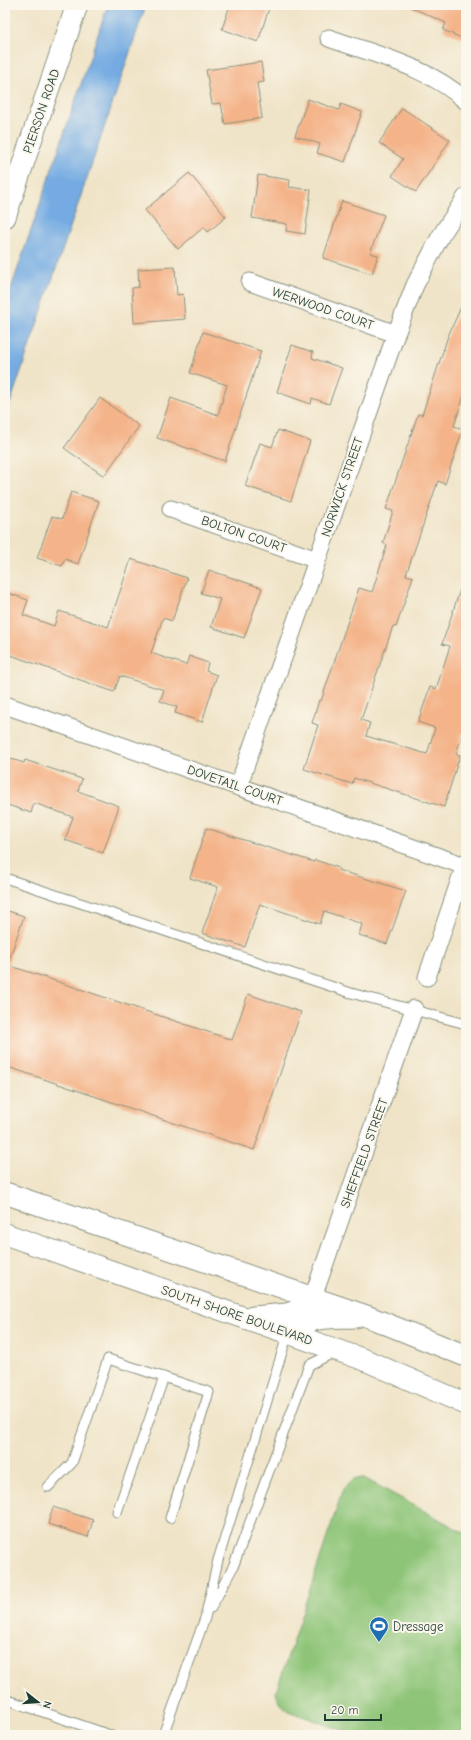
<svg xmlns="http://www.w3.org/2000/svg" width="471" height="1740" font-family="'Comic Neue',sans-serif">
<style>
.green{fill:#8dc477;stroke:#568056}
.water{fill:#74abe2;stroke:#4a748b}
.building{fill:#f4b388}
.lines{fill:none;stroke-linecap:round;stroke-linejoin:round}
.service-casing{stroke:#88907e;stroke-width:11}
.minor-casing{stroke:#88907e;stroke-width:19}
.tertiary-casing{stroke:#88907e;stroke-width:23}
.service{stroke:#fff;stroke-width:9}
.minor{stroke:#fff;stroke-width:17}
.tertiary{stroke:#fff;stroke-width:21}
.labels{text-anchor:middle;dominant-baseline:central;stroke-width:4;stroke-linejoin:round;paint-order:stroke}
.street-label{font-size:13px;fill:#1f3d34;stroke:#fbf7ec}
.poi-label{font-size:13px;fill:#1f3d34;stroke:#fbf7ec;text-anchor:start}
</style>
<rect width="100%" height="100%" fill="#fbf7ec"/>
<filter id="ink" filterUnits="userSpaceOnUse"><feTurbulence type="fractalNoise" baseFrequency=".025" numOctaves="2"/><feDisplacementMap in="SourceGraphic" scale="8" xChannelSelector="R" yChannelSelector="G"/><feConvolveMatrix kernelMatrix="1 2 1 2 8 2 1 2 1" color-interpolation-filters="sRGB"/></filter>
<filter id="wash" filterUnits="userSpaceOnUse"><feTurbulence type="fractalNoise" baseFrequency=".012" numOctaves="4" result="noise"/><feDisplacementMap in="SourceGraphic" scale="16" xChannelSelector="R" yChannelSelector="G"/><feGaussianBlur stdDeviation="0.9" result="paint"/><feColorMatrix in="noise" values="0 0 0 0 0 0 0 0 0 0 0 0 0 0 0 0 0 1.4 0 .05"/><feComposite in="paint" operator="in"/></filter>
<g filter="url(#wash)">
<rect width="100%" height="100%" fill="#f0e4c8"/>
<path class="green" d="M364 1478 466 1534V1735H356L288 1711 279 1703 276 1692 343 1489 353 1479Z"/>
<path class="water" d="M108 5H146L5 418V306Z"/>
<g id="blocks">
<path class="building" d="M230 5H270L258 42 222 29Z
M406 5H466V40L443 30 446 23Z
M261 62 264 82 257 83 262 118 225 124 221 103 212 104 206 70Z
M308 99 339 110 341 104 362 112 345 162 317 153 320 144 295 136Z
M402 108 450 140 416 192 392 176 403 159 379 143Z
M189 173 226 217 208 232 204 227 178 249 145 210Z
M258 175 290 180 289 187 311 190 305 234 286 231 287 224 252 218Z
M342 201 384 215 370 253 378 255 372 274 323 258Z
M175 267 177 295 183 294 185 319 134 323 132 288 139 287 138 269Z
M466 296V390L454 426 463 429 445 484 438 481 406 575 413 577 396 627 393 626 361 720 370 723 366 736 427 754 435 728 418 722 430 687 436 689 450 646 442 644 463 581H466V724L456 754 460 755 444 807 354 778 352 784 304 769 318 725 312 723 319 700 321 701 359 588 372 592 387 545 383 543 393 511 386 509 418 414 422 415 448 336Z
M203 332 261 351 225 461 157 438 171 398 218 415 227 385 190 373Z
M292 345 313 352 312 358 342 368 329 404 312 398 311 404 277 392Z
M100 398 139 426 104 476 64 448Z
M278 430 310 441 291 501 245 486 260 443 272 447Z
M71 492 99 501 78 564 65 559 62 566 37 558 52 516 62 519Z
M131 559 187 578 172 621 163 618 151 653 186 665 189 656 208 663 206 671 217 675 202 722 175 713 177 707 160 701 164 690 120 676 114 692 5 653V592L28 600 23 615 54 626 59 611 108 627Z
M209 570 262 588 244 638 211 627 220 599 201 593Z
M5 757 24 763 25 760 82 779 78 791 119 806 103 853 65 840 73 817 34 803 31 813 5 804Z
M206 828 314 862 315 860 339 868 338 870 406 891 387 944 359 935 362 924 324 911 320 924 260 904 245 947 202 933 218 887 190 878Z
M5 910 24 916 8 963H5Z
M5 964 232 1040 248 994 301 1012 254 1150 5 1066Z
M53 1507 93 1520 88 1537 48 1524Z"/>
</g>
</g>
<g filter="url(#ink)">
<use href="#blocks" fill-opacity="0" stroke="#88907e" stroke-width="1"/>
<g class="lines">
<g class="service-casing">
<path id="service" d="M5 878 351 993 466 1024
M48 1487 72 1463 108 1359 209 1392 170 1518
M117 1512 164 1377
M211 1608 233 1567 309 1365 335 1352
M5 1699 110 1735
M163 1735 205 1618 218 1560 288 1333"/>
</g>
<g class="minor-casing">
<path id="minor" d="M329 38C376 55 429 67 466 101
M250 282 396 334
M171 509 317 560
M5 705 465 866
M238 787 396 334 415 285 440 237 466 197
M427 977 466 862
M313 1297 414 1009"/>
</g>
<g class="tertiary-casing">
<path id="tertiary" d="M5 217 77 5
M5 1193 369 1317 466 1356
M5 1234 365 1360 466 1404
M253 1317 287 1314 299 1310 313 1297
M288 1333C312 1315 327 1318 356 1317"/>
</g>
<use href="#service" class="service"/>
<use href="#minor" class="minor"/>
<use href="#tertiary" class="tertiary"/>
</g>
</g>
<defs>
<g id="stadium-pin" transform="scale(1)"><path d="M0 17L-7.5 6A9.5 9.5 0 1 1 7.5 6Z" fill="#1f6fb2" stroke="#fbf7ec"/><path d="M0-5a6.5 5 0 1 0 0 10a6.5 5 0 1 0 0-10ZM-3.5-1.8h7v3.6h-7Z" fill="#fff"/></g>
</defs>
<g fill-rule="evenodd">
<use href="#stadium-pin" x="379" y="1626"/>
</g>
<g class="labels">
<g class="street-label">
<text transform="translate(41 111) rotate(-71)">PIERSON ROAD</text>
<text transform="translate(323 308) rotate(19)">WERWOOD COURT</text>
<text transform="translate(342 487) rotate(-71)">NORWICK STREET</text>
<text transform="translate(244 534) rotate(19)">BOLTON COURT</text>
<text transform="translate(235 785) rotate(19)">DOVETAIL COURT</text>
<text transform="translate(364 1153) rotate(-70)">SHEFFIELD STREET</text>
<text transform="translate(237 1315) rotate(19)">SOUTH SHORE BOULEVARD</text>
</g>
<g class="poi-label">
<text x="393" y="1626">Dressage</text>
</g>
</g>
<rect width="471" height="1740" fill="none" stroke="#fbf7ec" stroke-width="20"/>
<g transform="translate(38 1702) rotate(107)" stroke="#fbf7ec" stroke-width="3" paint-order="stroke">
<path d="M0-3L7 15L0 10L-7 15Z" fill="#1f3d34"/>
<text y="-6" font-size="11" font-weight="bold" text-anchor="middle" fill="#1f3d34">N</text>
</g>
<path d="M325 1714v6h56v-6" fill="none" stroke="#1f3d34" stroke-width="2"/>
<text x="331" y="1714" font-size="12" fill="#1f3d34" stroke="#fbf7ec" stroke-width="3" paint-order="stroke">20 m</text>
</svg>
